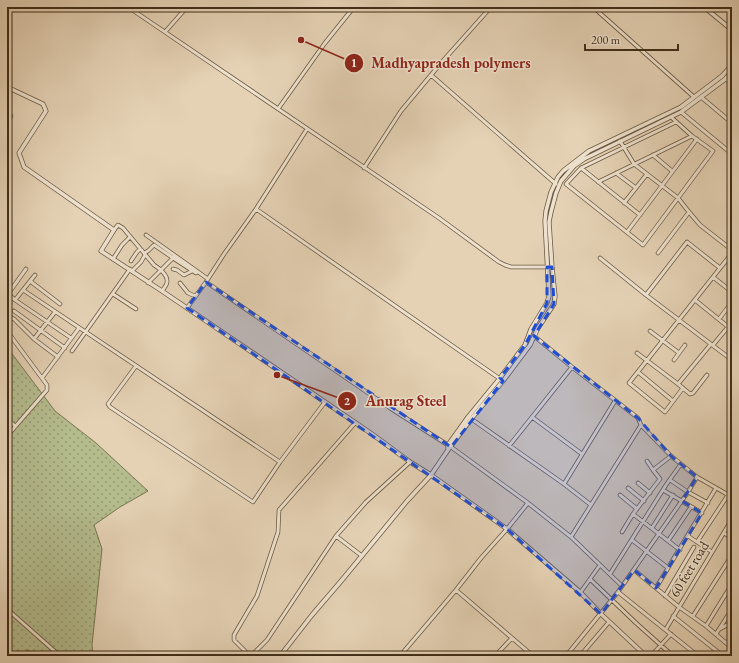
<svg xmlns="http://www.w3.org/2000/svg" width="739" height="663" font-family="'EB Garamond',serif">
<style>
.grass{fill:url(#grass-dots);stroke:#7a7654}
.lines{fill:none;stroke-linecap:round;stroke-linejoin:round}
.minor-casing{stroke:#695840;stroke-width:4.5}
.tertiary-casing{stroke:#695840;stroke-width:5}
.minor{stroke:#eee2cf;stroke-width:3}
.tertiary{stroke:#eee2cf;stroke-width:3.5}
.marked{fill:#1d4ed8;fill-opacity:0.2;stroke:#1d4ed8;stroke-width:3;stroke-dasharray:8 5;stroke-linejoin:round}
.labels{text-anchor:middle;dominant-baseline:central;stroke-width:3;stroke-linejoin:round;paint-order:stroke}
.street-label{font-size:14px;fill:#402f19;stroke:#eee2cf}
.leader{fill:none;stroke:#8f2418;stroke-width:1.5}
.callout-dot{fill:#8f2418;stroke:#eee2cf;stroke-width:1.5}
.mark-label{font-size:12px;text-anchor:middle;font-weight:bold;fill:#fff}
.callout-label{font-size:15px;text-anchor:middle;font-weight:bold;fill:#8f2418;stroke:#eee2cf;stroke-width:3;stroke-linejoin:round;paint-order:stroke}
</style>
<defs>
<pattern id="grass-dots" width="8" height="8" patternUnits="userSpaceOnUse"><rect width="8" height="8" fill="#b4bc8e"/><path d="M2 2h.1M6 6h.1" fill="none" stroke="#949973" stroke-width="1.8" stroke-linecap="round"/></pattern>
</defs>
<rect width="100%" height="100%" fill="#e5d2b5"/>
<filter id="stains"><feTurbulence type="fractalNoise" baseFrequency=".005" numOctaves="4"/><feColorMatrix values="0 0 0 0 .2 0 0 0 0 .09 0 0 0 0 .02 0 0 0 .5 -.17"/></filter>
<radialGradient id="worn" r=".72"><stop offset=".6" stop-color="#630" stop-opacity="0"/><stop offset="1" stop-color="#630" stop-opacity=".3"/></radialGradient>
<path class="grass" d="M7 347 55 411 96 443 148 491 120 507 94 525 102 549 92 645 93 656H34L28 651 23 656H7Z"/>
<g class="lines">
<g class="minor-casing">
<path id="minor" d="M128 7 439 218 499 262 505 265 511 267H552
M593 7 694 97
M165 32 187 7
M431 75 556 184
M725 79 732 83
M701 97 732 123
M278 109 325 43 354 7
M681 112 732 154
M7 113 11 116 7 124
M671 117 692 136 713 151 643 245 566 184 581 168 676 122
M620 141 634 164 678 198 689 212 700 225 732 250
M653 155 672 171
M364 168 401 111 441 63 491 7
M581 168 640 215
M616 173 636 188
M598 182 692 136
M624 203 647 174
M256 209 503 381
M114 230 118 225 123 228 154 265C159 268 168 275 167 282 167 285 164 288 162 291
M627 232 697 139
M146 235 208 279
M144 253 148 251 154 245 173 258 196 273
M658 253 689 212
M600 258 646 295 732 360
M113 259 122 245 130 237
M131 261 137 252 140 249
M173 269 177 270 184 275 194 270
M132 271 141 262 145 255
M713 277 732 292
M30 281 60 304
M206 282 390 408 451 447 528 503 571 537 622 586
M148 283 174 257
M180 283 188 293 195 296
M23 290 35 275
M113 294 136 309
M646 295 687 242 720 268
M15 300 8 294 26 269
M695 300 732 330
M187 308 206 282 224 254 256 209 307 129
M14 311 65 348
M7 318 10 317 14 319 34 339 58 357
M719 319 732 302
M7 331 47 385V390L7 436
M650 331 679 353
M534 336 572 367 638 418 641 425 671 456 697 477 732 497
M71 338 15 300 23 290 280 462
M34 339 55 312
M713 345 728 327
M72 351 130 269
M637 353 678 384 690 394 693 393 707 375
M674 360 685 345
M136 366 108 404 110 407 253 502 280 462 325 402
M638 372 673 401
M42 378 79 328
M678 384 711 344
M683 388 665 412 629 383 732 253
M532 417 582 454
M470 418 564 484 591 505
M7 419 15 426
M509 446 572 367
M647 461 653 470 671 456
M670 480 688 492 708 503
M638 483 650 493
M564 484 615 401
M628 488 644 501
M663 490 702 513
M620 495 637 509
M633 514 680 550
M652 528 673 495
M622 532 633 514 660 479 653 470
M724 533 732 538
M336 536 362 556
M688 536 712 552
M571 537 641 425
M632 540 668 568
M668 541 691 507
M697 542 728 495
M634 570 679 607 706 626 732 648
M610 574 666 485 681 464
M590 579 636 623 673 656
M656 588 716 488
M456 590 533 656
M618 592 698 656
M580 593 600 565
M665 596 694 547
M7 609 60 656
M673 616 723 656
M693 616 732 555
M706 626 732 584
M666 629 732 519
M720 629 732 622
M716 634 732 609
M726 643 732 638
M246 652 250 655 253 654 267 640 336 536 366 502 410 462
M25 656 28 652 33 656
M243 656 246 652 234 640V635L257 596 278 532 279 510 355 423
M400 656 456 590 481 558 507 529 528 503
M495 656 512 638
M566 656 618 592 688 492 697 477
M580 656 609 622
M651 656 671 634"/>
</g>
<g class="tertiary-casing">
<path id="tertiary" d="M704 7 732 30
M7 87 43 104 46 111 19 153 24 167 114 230 101 251 162 291 372 434 410 462 431 475 507 529 580 592 601 614 646 656
M448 450V445L468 417 500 378 521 350 525 345 531 329 547 303 549 296 545 221 546 211 551 192 558 177 563 171 589 151 681 107 722 76 732 65
M280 656 312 615 342 580 407 501 431 475 448 450 471 419 503 381 530 345 538 328 554 304 555 296 552 267 549 222 551 212 556 193 561 181 568 173 574 166 584 159 681 112 724 80 732 72"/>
</g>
<use href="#minor" class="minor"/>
<use href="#tertiary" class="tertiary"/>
</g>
<path class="marked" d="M547 267H552L554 304 534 336 638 418 671 456 697 477 682 501 702 513 656 588 634 570 601 614 507 529 187 308 206 282 451 447 503 381 500 378 525 345 547 303Z"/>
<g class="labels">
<g class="street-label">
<text transform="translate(689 569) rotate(-59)">60 feet road</text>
</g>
</g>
<path class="leader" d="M301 40L354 63M277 375L347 401"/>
<g class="callout-dot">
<circle cx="301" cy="40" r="4"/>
<circle cx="277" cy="375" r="4"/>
<circle cx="354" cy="63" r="10"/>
<circle cx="347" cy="401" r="10"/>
</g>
<g class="mark-label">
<text x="354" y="67">1</text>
<text x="347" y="405">2</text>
</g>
<g class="callout-label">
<text x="451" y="68">Madhyapradesh polymers</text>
<text x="406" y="406">Anurag Steel</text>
</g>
<rect width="739" height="663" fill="none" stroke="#e5d2b5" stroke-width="24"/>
<rect x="8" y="8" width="723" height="647" fill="none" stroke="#402f19" stroke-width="2"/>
<rect x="12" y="12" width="715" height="639" fill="none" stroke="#402f19"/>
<path d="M585 44v6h93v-6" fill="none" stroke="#402f19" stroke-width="2"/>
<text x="591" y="44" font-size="12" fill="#402f19" stroke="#eee2cf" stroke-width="3" paint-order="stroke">200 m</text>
<rect width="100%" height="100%" filter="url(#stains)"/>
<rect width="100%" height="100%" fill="url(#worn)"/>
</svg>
